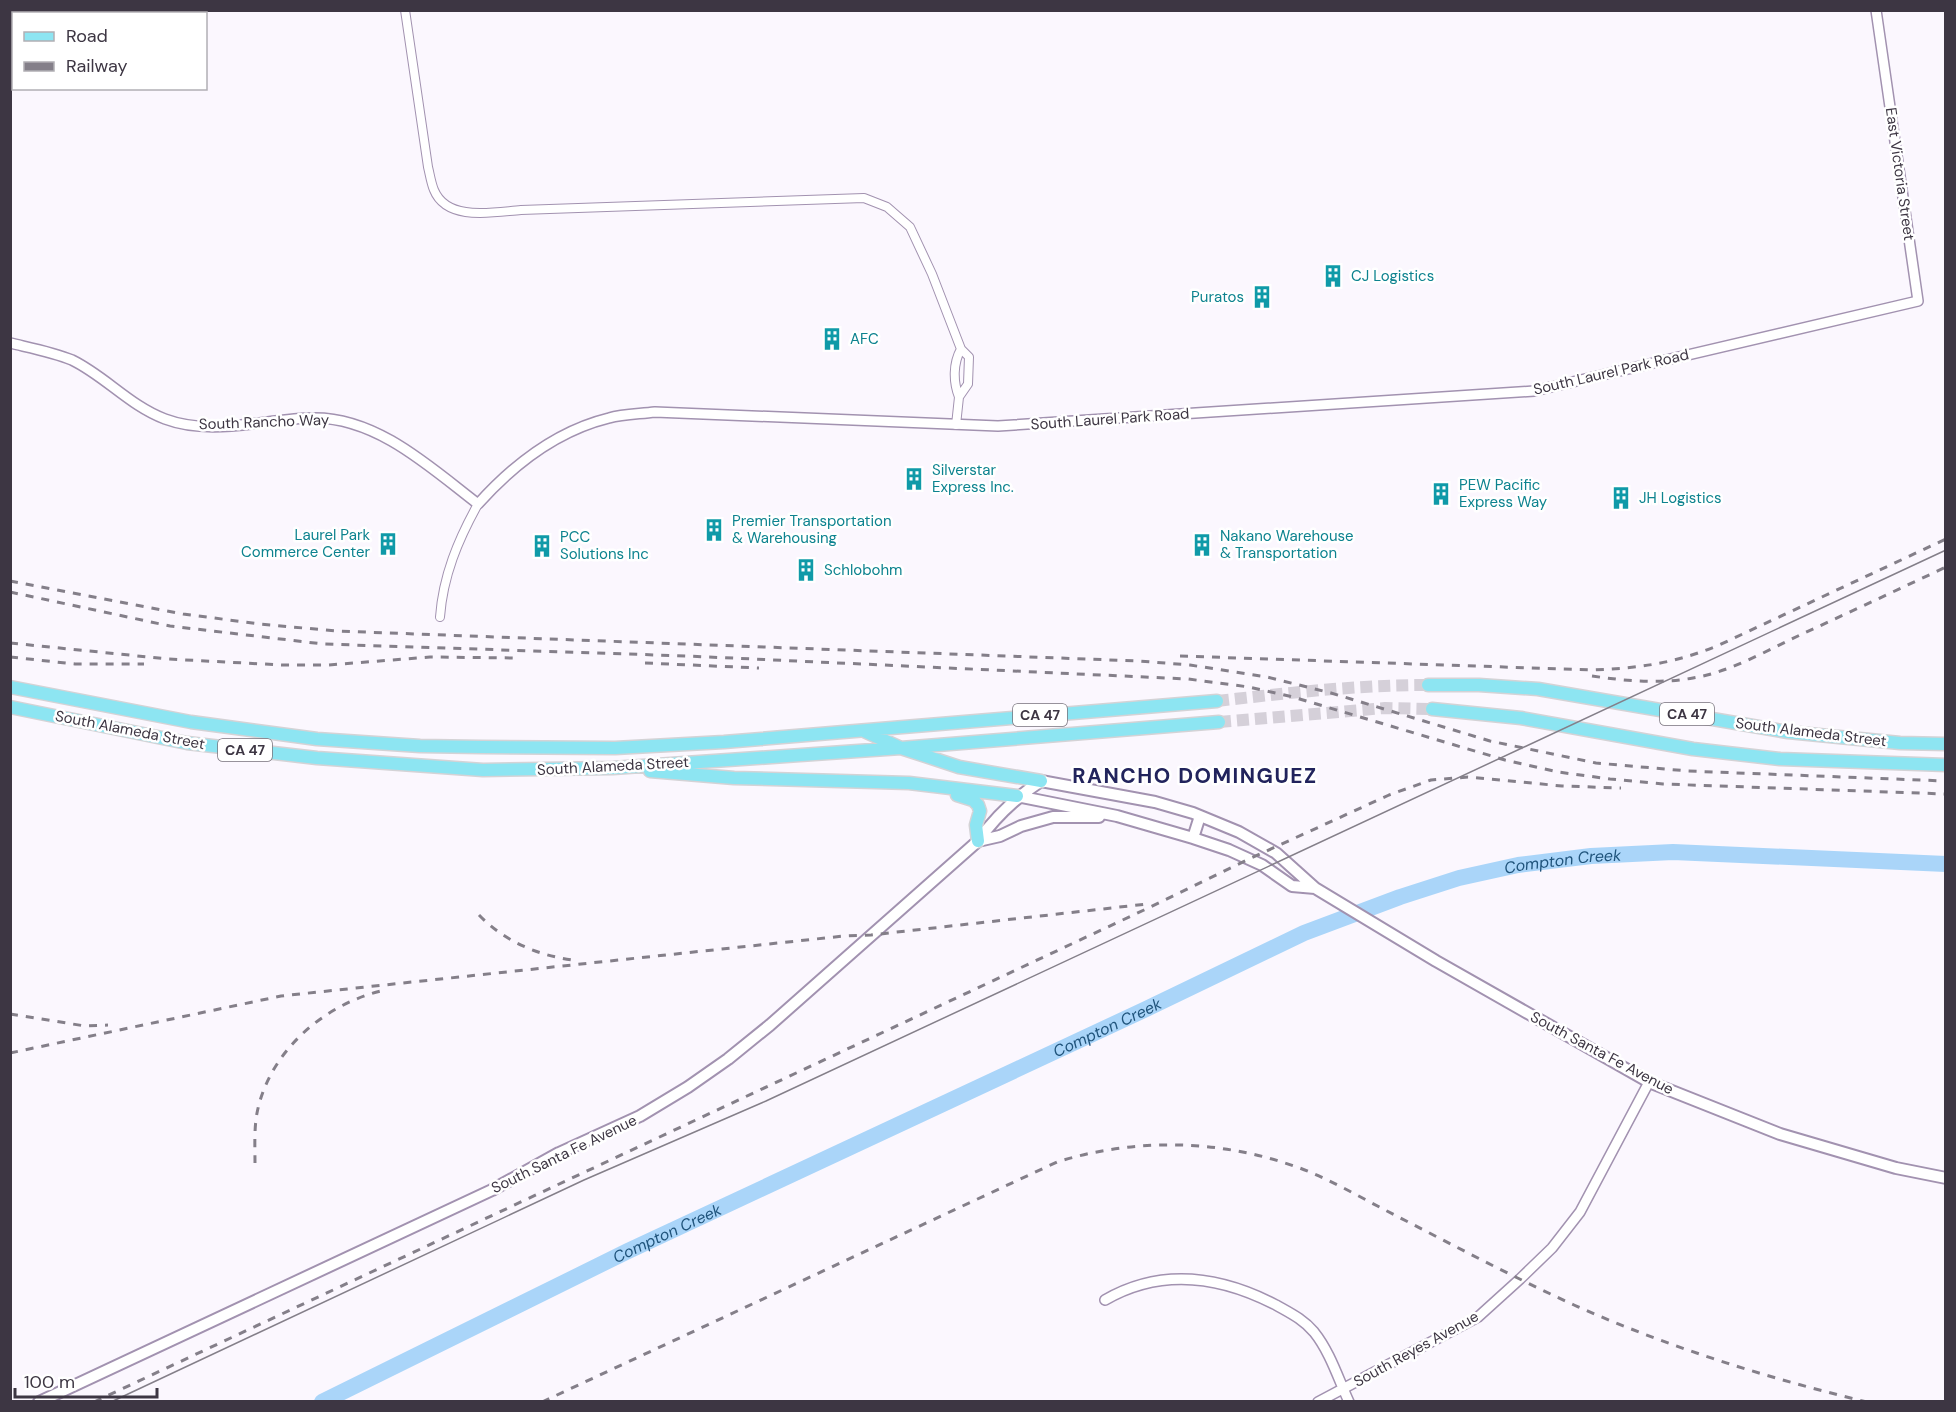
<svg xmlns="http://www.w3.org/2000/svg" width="1956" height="1412" font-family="'DM Sans',sans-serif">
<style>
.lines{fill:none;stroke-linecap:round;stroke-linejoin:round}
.river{stroke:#aad5f9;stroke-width:16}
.primary-tunnel{stroke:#d5d0d9;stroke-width:12;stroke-dasharray:12 6;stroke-linecap:butt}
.minor-casing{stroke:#a292b0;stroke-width:10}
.tertiary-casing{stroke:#a292b0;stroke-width:12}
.secondary-casing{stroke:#a292b0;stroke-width:14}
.primary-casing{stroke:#d4d3d6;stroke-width:15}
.minor{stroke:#fff;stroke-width:8}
.tertiary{stroke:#fff;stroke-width:9}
.secondary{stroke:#fff;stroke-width:10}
.primary{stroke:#8de5f2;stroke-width:12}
.tram{stroke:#847f89;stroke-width:1.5}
.rail{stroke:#847f89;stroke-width:3;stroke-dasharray:8 8;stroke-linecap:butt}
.labels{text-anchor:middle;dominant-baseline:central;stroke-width:5;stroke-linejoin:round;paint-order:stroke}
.shield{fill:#fff;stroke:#77727b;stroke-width:1.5}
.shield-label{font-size:14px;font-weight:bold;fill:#3d3643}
.street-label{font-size:15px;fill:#3d3643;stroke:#fff}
.culture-label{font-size:15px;fill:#0d838f;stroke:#fff;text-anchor:start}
.water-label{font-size:16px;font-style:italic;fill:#20547c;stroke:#fff}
.district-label{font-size:21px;font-weight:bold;letter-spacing:1.5px;fill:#21235c;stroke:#fff}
</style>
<rect width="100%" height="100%" fill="#fbf7fe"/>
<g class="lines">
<path class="river" id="s1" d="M322 1402 628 1251 1144 1010 1304 933 1400 897 1459 878 1518 865 1591 856 1673 852 1946 864"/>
<path class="primary-tunnel" d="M1217 701C1287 693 1357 685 1428 685
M1219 722 1385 708 1432 709"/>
<g class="minor-casing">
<path id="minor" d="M405 10 428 167C430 175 431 183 434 190 447 222 494 212 521 210L864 198 887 207 910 227 932 274 961 349 969 357 968 384 959 397 956 425
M959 397C953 382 953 363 961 349
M440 617C443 576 458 540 478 504"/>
</g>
<g class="tertiary-casing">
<path id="tertiary" d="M10 343C31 348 53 352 72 360 105 376 130 406 165 419 213 437 266 418 315 418 378 418 431 468 478 504 513 465 556 431 609 418 623 414 640 414 655 412L998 426 1534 391 1918 301 1876 10
M1105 1300C1162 1267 1220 1276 1276 1305 1290 1313 1303 1319 1314 1332 1330 1352 1338 1378 1349 1402
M1318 1402 1478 1317 1520 1279 1552 1248 1580 1212 1649 1082"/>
</g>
<g class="secondary-casing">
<path id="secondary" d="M1017 796 1117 816 1193 838 1229 850 1262 865 1292 886 1315 888
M1193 838 1200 816
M978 841 1000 836 1021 826 1053 817H1099
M39 1402 492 1190 559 1153 640 1116 688 1087 728 1059 770 1025 978 841C996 816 1015 798 1041 781L1155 802 1193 813 1239 832 1276 853 1315 888 1436 961 1649 1082 1780 1134 1896 1168 1946 1178"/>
</g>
<g class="primary-casing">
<path id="primary" d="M1428 685H1479L1538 689 1788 732 1900 743 1946 744
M10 687 191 722 317 739 420 746 482 747 615 748 724 742 1217 701
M10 707 187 743 317 758 483 770 613 768 901 748 1219 722
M1432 709 1521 718 1693 749 1780 759 1946 765
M864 731 901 748 959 767 1041 781
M650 771 734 778 909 783 1017 796
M957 795 973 800 978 805 980 811 976 825 978 841"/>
</g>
<use href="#minor" class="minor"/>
<use href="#tertiary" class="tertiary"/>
<use href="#secondary" class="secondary"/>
<use href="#primary" class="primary"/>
<path class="tram" d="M111 1402 584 1180 766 1101 1946 550"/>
<path class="rail" d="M10 581 183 614 260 624 336 631 1139 661 1190 665 1267 677 1331 693 1490 741 1596 763 1688 771 1946 781
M10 592 170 626 323 644 687 656 1188 679 1249 687 1293 697 1505 760 1558 772 1610 779 1663 784 1946 794
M10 643 168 659 282 665H328L430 657 519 658
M1180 656 1592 670C1639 668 1672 664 1717 646L1946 539
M10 657 75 664H144
M645 663 759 668
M1592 676C1626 681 1659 684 1693 678 1730 672 1766 651 1800 635 1848 613 1897 590 1946 567
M479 915C504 941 537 955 572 960
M10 1014 85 1026 108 1025
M10 1053 281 996 844 936 871 935 1147 904
M255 1163C255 1147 254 1129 257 1113 269 1052 323 1005 381 991
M94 1402 1144 910 1249 859 1389 795 1431 780 1468 777 1562 786 1621 788
M542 1402 1057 1162C1131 1139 1211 1139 1285 1163 1321 1174 1354 1194 1387 1211 1449 1243 1511 1276 1574 1305 1668 1347 1767 1378 1867 1402"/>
</g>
<defs>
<g id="building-bare" transform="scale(1.8)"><path d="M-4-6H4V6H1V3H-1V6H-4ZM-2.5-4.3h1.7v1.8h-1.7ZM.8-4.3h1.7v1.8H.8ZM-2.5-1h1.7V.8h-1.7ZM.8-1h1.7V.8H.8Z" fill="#0f9aa8" stroke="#fff" stroke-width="2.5" paint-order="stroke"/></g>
</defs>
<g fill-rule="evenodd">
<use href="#building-bare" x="1333" y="276"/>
<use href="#building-bare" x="1262" y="297"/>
<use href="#building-bare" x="832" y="339"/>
<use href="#building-bare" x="914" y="479"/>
<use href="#building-bare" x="1441" y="494"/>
<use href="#building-bare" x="1621" y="498"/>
<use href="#building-bare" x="714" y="530"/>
<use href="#building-bare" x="388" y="544"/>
<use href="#building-bare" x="1202" y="545"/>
<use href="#building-bare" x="542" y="546"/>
<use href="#building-bare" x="806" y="570"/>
</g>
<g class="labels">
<g class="shield">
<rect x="1660" y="703" width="54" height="22" rx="4.5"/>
<rect x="1013" y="704" width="54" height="22" rx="4.5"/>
<rect x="218" y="739" width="54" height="22" rx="4.5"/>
</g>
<g class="shield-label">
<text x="1687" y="714">CA 47</text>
<text x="1040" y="715">CA 47</text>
<text x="245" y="750">CA 47</text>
</g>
<g class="street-label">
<text transform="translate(1900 174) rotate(82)">East Victoria Street</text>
<text transform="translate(1611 372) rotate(-13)">South Laurel Park Road</text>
<text transform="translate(1110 419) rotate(-4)">South Laurel Park Road</text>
<text transform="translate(264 422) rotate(-2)">South Rancho Way</text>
<text transform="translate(130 730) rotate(11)">South Alameda Street</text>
<text transform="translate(1811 732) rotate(7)">South Alameda Street</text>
<text transform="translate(613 766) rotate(-3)">South Alameda Street</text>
<text transform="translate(1602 1053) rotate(28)">South Santa Fe Avenue</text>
<text transform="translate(564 1154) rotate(-26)">South Santa Fe Avenue</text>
<text transform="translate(1416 1349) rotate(-29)">South Reyes Avenue</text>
</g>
<g class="culture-label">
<text x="1351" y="276">CJ Logistics</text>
<text x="1244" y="297" text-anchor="end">Puratos</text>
<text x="850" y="339">AFC</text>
<text x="932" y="470">Silverstar<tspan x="932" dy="17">Express Inc.</tspan></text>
<text x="1459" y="485">PEW Pacific<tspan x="1459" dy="17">Express Way</tspan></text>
<text x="1639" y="498">JH Logistics</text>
<text x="732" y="521">Premier Transportation<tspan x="732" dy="17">&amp; Warehousing</tspan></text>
<text x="370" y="535" text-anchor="end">Laurel Park<tspan x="370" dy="17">Commerce Center</tspan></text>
<text x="1220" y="536">Nakano Warehouse<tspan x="1220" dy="17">&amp; Transportation</tspan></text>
<text x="560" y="537">PCC<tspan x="560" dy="17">Solutions Inc</tspan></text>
<text x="824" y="570">Schlobohm</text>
</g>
<g class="water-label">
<text stroke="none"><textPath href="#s1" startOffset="1358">Compton Creek</textPath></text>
<text stroke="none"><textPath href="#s1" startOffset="870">Compton Creek</textPath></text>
<text stroke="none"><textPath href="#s1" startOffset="384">Compton Creek</textPath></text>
</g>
<g class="district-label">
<text x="1195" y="776">RANCHO DOMINGUEZ</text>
</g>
</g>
<rect width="1956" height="1412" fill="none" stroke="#3d3643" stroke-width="24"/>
<rect x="12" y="12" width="195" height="78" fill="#ffffff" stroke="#b1afb4" stroke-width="1.5"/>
<rect x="24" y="32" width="30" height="9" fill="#8de5f2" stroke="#b1afb4" stroke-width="1.5"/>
<text x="66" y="42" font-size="18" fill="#3d3643">Road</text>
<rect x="24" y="62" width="30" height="9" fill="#847f89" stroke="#b1afb4" stroke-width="1.5"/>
<text x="66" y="72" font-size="18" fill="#3d3643">Railway</text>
<path d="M15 1388v9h142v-9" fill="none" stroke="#3d3643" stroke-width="3"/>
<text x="24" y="1388" font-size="18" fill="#3d3643" stroke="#ffffff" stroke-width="4.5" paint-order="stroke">100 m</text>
</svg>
